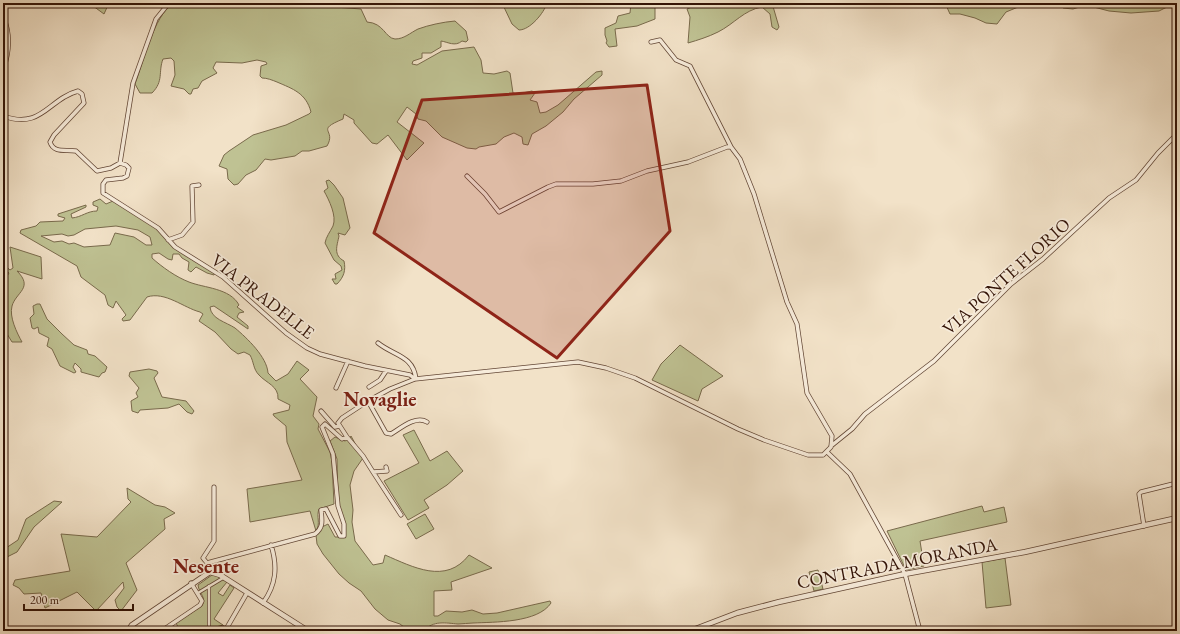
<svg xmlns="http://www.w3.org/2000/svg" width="1180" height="634" font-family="'EB Garamond',serif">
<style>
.green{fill:#bfc293;stroke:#796a4c;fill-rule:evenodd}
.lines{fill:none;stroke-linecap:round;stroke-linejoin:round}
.pedestrian-casing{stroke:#634736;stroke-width:4}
.minor-casing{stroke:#634736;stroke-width:5}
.tertiary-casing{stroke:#634736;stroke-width:6}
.pedestrian{stroke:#f7ecdb;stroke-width:2.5}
.minor{stroke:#f7ecdb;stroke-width:3.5}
.tertiary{stroke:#f7ecdb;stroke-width:4.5}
.marked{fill:#8f2418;fill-opacity:0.2;stroke:#8f2418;stroke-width:3;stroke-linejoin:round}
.labels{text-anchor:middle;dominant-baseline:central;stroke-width:3.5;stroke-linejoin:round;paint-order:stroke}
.street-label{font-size:18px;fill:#331306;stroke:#f7ecdb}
.quarter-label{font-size:20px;font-weight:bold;fill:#7a1f14;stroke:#f7ecdb}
</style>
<rect width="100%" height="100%" fill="#f2e2c8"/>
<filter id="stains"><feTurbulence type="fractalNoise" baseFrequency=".005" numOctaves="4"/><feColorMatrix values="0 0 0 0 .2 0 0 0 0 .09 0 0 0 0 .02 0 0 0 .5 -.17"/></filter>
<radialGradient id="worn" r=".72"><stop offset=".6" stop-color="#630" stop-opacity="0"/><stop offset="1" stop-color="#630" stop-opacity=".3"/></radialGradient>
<path class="green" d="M89 3H109L104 14Z
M173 3 260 4 327 3 335 7 361 9 367 22C384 23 385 38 395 39 404 39 410 33 418 29 429 25 443 22 455 21L466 31 468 40 466 42 462 41C455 47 448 42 441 41V47L431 53H422V58L413 61 412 64 417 65 442 51 474 47 481 60 483 73 494 74 507 71 510 73 513 93 518 94 532 91 535 93 530 100 537 102 540 113 546 112 558 105 596 72 602 71V75L574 99 563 112 546 126 532 134 528 145 523 144 522 137 514 133 504 137 496 144 479 147 476 149 467 148 442 137 426 121 418 119 416 114 407 107 397 122 424 143 407 160 388 135 377 144 372 143 354 123V120L344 114 343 119C314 131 337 129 327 146L309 151H302L295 156 271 160 265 159 256 170 246 175 238 184 234 185 228 179 227 169 219 166 224 155 229 151 253 135 286 125 309 114 311 112C306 93 293 89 277 82 272 80 267 78 262 78L260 76 261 66 267 64 266 62 257 60 242 63 216 62 213 68 217 73 202 81 198 88 193 89 191 94H189L184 89 171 86 175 75 174 61 171 58 163 59C158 72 164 81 152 93H140L135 84C144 60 153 18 173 3Z
M502 3H547C544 13 530 30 519 30L512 24Z
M631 3H655V19L637 26 615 29 617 46 609 47 606 43 607 41 605 35V28L616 23 618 16 630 13Z
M700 3H772L779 27 777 30 772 27 770 14 762 7C744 10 734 24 718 32 708 37 698 40 688 43L690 17 687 9Z
M945 3H1028L1006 12 997 24 986 23 975 18 960 14H950Z
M1058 3H1177V6L1167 7 1159 11 1131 13 1109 11 1086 5 1073 9 1063 8Z
M329 180 334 185 343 198 350 228 345 235 338 233 339 236C337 246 333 255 344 261 346 270 344 277 337 284H335L332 279H336L335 274 342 270 341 266 334 260 325 243C326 237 330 232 333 226 337 216 329 200 324 191L328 188 326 181Z
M100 199 106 204 113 201 156 228 173 245 215 272 214 275 207 273 196 267 191 272 188 270 189 262 182 258 179 254H173L172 260 168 259 159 253 152 254V258C162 267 176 277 189 282 204 288 230 288 239 305L237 307 244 312 239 313 237 317 248 326V329L214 306 210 307C211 319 226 322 235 328 247 338 267 357 268 373L276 381 288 374 297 361 309 370 300 379 317 397 313 416 319 424 318 429 330 452 332 462 334 504 319 509C316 517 321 523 316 531L310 511 250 522 247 489 302 480 287 442 286 426 274 416 273 414 289 410 290 405 278 399C279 386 266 383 259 375 253 369 254 362 250 355L244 352 238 354 231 349 215 332 199 321 203 314 200 312C184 308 165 291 147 297L130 320 123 321 122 319 126 315 116 301 113 308 108 305 105 295 81 277 77 266 20 233 21 230 36 226 40 222 63 221 65 218 58 216V214L86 205V207L71 214 72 218C82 217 87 211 97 211L98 207 93 205V202ZM116 226 138 230 150 237 152 245H146L134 237 115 233 110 245 84 247 74 243 69 244 62 241 54 242 41 236 62 234 68 236 74 235 85 229Z
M10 247 41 257 42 279 17 271C34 288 16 292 12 306 9 317 17 333 22 342H12L4 329 3 323V283L9 273 3 268V264L10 270 13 268Z
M37 304H40L47 319 62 334 74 345 87 350 88 354 95 356 107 367 105 372 102 373 99 377 81 372V369L75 363 73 367 76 372 74 373 60 366 52 349 47 346 49 338 39 333 38 327 34 329 32 328 30 318 34 314 33 306Z
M680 345 723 376 702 389 698 401 652 380 661 364Z
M149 369 157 371 158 373 154 378 162 397 186 401 194 411 192 414 187 412 179 404 168 408 140 410 138 413 132 411 131 401 138 397 136 393 139 388 129 376 130 372Z
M414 430 430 461 447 451 463 471 447 485 424 500 429 508 408 520 384 481 419 463 403 435Z
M351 436 363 458 354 471 350 485 353 510 352 522 355 541 373 565 383 563 385 555C413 567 446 585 469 555L492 568 451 582 452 590 434 591V616H438L446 611 462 612 472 610 483 614 497 613 550 601 551 603C538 623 494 622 473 623 468 623 463 624 458 624 446 623 433 620 424 631H409L400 624 388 620 375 609 361 591 349 583 339 574 323 554 317 544 316 535 322 527 328 524 335 537H342L345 533 338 509 337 459 330 441 335 437 345 441 349 439Z
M127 488 155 505 165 507 175 513 164 519 165 529 126 563 137 590 121 611 117 607 115 600 124 588 123 582 96 611 77 592 45 608 41 593 24 594 19 588 13 585 15 580 70 571 61 534 97 537 131 502 128 499Z
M54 501 62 502 34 527 17 552 3 559V550L18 540 26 519Z
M982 506 984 512 1004 507 1007 522 920 541 924 566 906 570 887 531Z
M425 514 434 529 416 539 407 524Z
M1005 558 1011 605 986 608 982 562Z
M818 570 823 589 814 591 809 572Z
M212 575H215L227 582 218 593 223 596 230 585 234 588 214 619 223 625 201 631H180L176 623 202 606C207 597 199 594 198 585Z"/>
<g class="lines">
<g class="pedestrian-casing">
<path id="pedestrian" d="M198 593 223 578
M209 631V586
M209 631 223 627"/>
</g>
<g class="minor-casing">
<path id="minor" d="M3 16C11 34 10 51 3 70
M651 42 660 40 676 60 690 66 731 147
M3 116C42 130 48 99 78 91L82 94 84 103 54 135 50 142C54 154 66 149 76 151L97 171 111 168 120 163 126 165 129 168 127 176 123 178 106 180 103 184V193L158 228 175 247 223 277 286 333 307 348 320 354 365 366 410 375 415 379
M120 163 133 83 156 19 169 3
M168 240 182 235 193 222 192 186 199 185
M378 343C394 356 413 355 416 379
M369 387 380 380 386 371
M336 388 348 361
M368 401 386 433 391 434C401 428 416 415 427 422
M321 411 335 427 339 426
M831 446 852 429 865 414 934 361 1011 284 1043 259 1109 198 1136 180 1158 153 1177 134
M827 452 850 474 905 574 920 631
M386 467 387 471 373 472 401 515
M373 472 363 456 347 437 338 423 342 418 368 401 390 389 415 379 578 362 606 368 635 378 738 429 764 440 808 455H823L831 447 832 436 807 393 797 324 787 302 754 194 740 159 731 147H727L688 162 647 171 621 181 593 184H556L548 187 499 212 485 194 467 176
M1144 526 1139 494 1141 492 1177 483
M207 563 315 534C324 527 322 520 321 510L326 509 340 536H344V524L338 506 333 454 322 427 325 424 342 439 347 437
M210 572 207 563 203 558 214 541V487
M263 603C276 585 278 567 271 545
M163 630 200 605 202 601 191 583
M225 631 247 593"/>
</g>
<g class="tertiary-casing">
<path id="tertiary" d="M128 631 132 625 210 572 220 575 308 631
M690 631 737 613 779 602 905 574 1025 552 1177 518"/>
</g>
<use href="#pedestrian" class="pedestrian"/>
<use href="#minor" class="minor"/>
<use href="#tertiary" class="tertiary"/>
</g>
<path class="marked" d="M647 85 670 231 557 358 374 233 422 100Z"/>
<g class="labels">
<g class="street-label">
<text transform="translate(1006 276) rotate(-42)">VIA PONTE FLORIO</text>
<text transform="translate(263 296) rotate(38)">VIA PRADELLE</text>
<text transform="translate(897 563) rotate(-11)">CONTRADA MORANDA</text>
</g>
<g class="quarter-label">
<text x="380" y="399">Novaglie</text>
<text x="206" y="566">Nesente</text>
</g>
</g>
<rect width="1180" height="634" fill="none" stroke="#f2e2c8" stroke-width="16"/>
<rect x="4" y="4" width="1172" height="626" fill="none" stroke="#331306" stroke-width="2"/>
<rect x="8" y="8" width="1164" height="618" fill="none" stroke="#331306"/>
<path d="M24 604v6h109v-6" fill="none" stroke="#331306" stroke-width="2"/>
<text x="30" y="604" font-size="12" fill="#331306" stroke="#f7ecdb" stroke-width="3" paint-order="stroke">200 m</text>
<rect width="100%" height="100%" filter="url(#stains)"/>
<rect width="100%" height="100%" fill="url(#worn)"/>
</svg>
